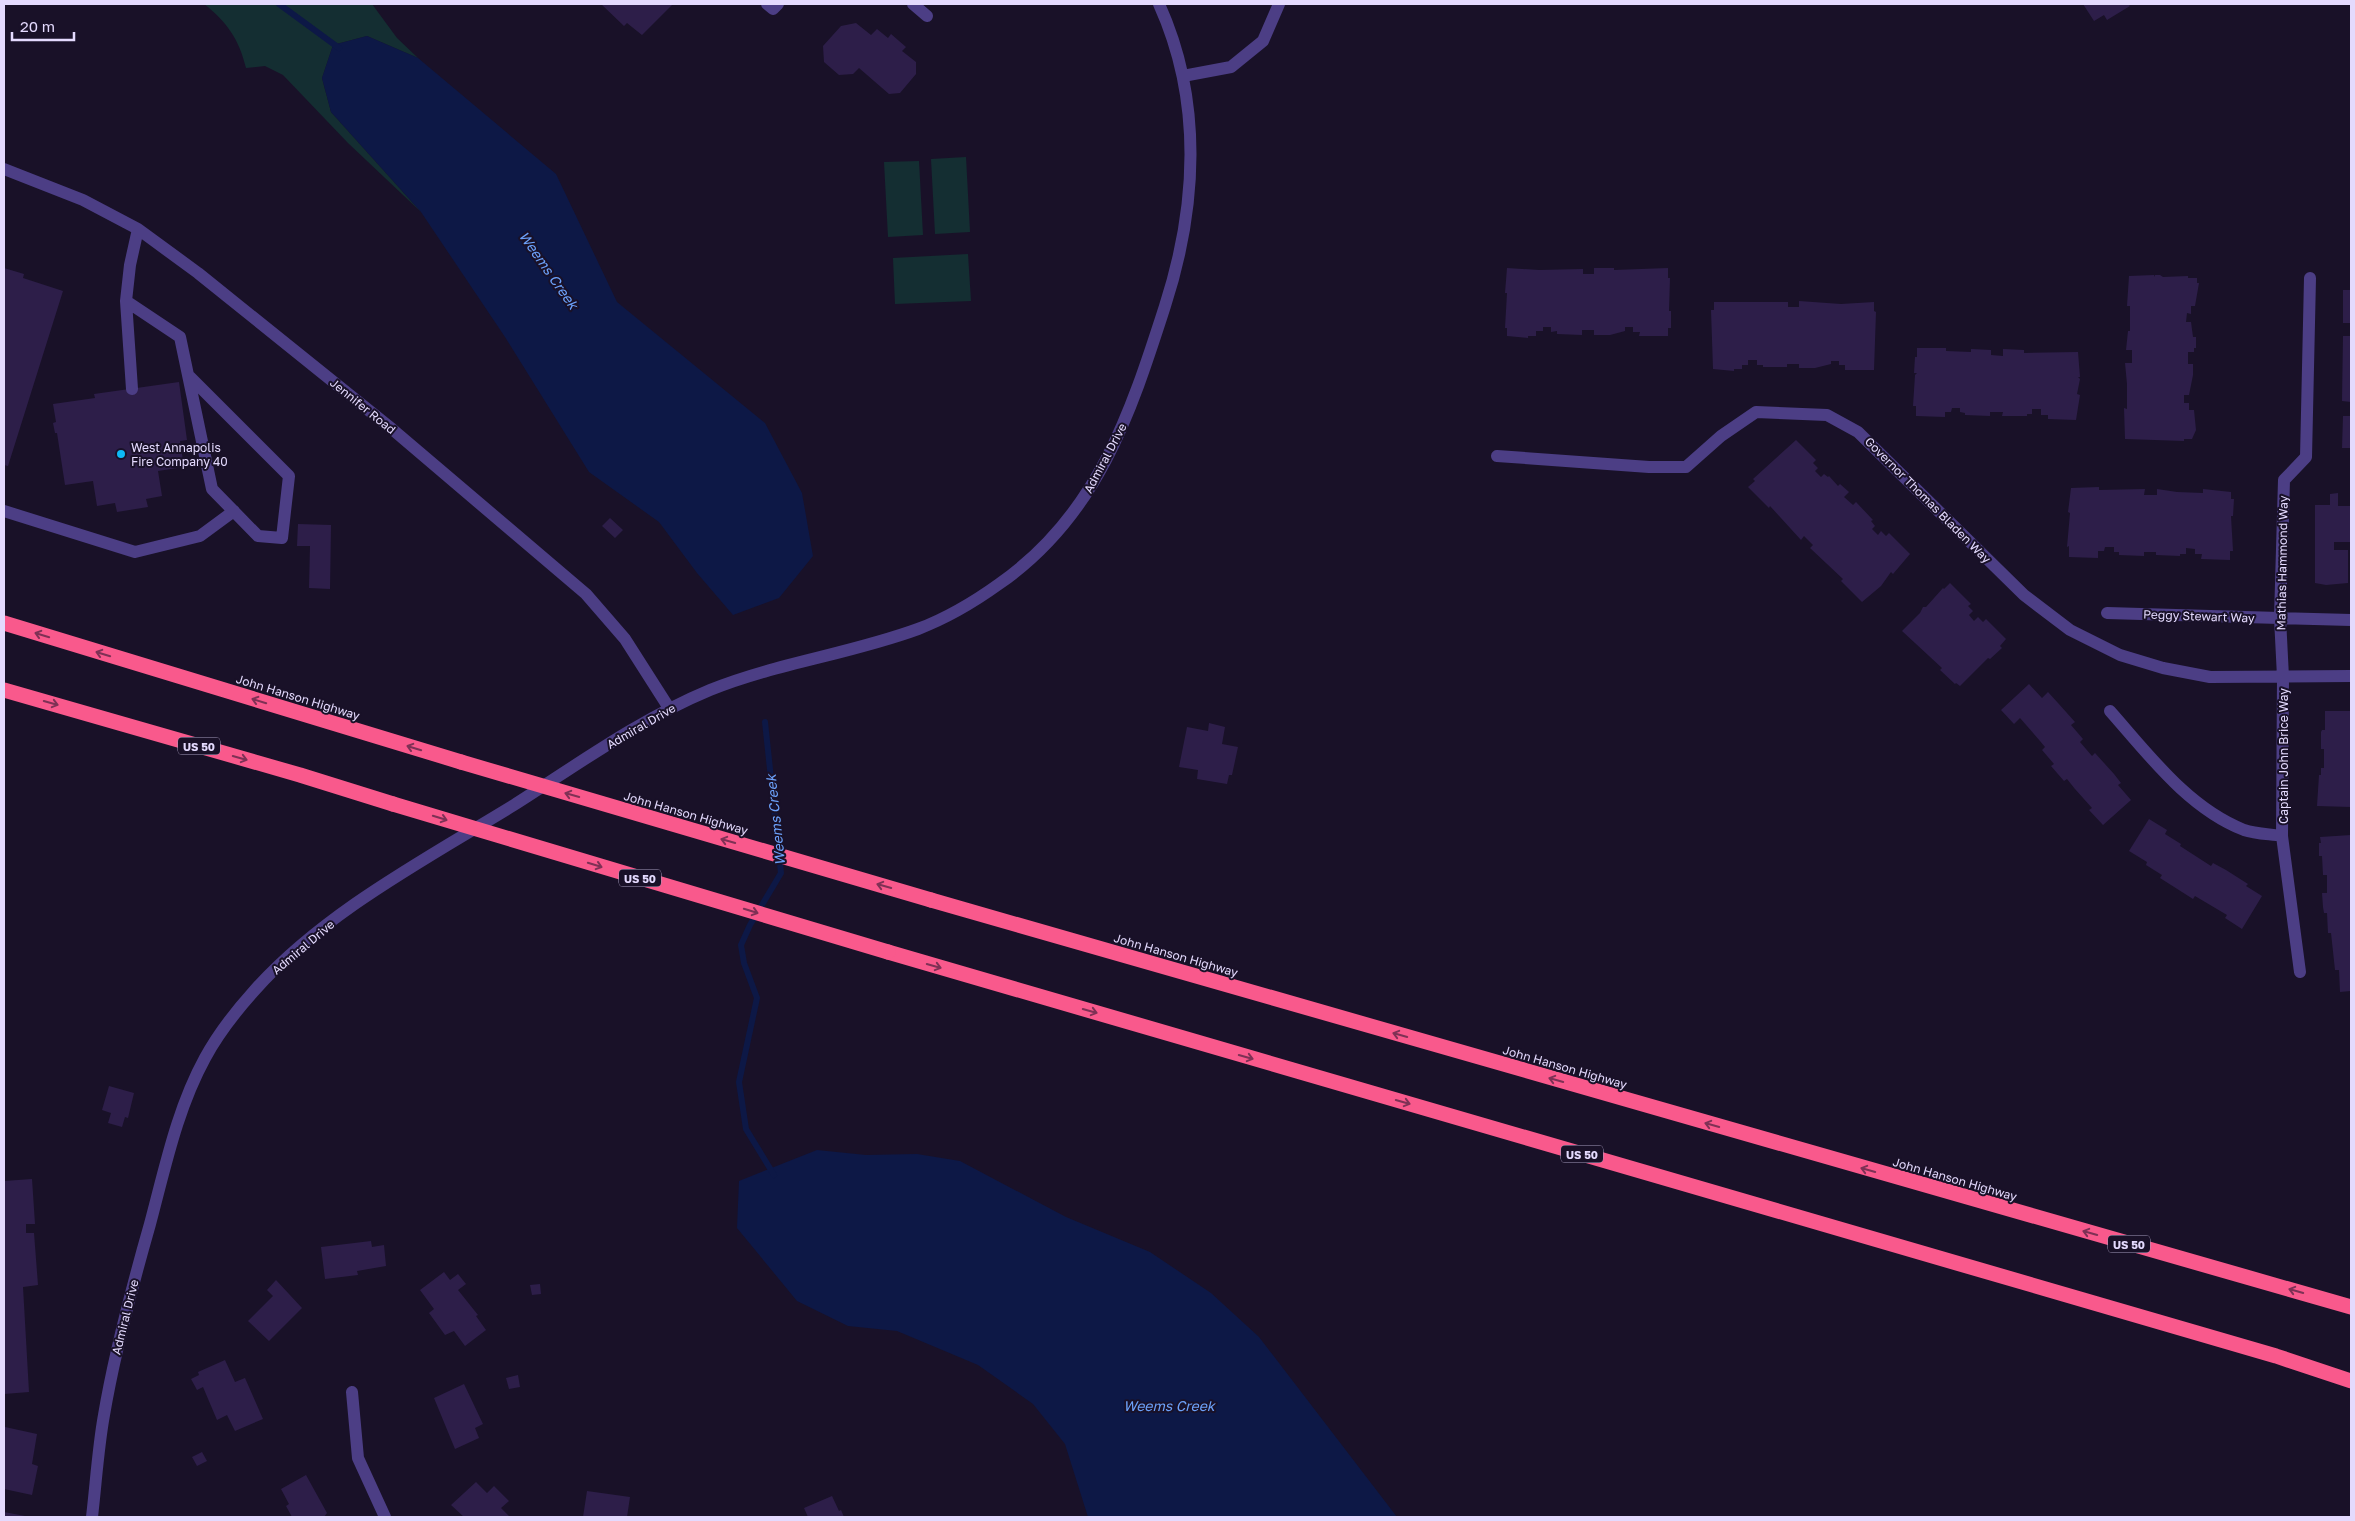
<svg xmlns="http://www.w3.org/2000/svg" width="2355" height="1521" font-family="'Golos Text',sans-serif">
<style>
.green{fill:#142e32}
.water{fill:#0d1846}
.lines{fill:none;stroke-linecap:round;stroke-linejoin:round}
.stream{stroke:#0d1846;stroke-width:6}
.building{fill:#2d1e49}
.minor{stroke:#4c3e85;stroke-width:12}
.highway{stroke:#f9598c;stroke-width:15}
.highway-bridge{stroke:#f9598c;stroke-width:15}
.oneway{stroke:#7e3155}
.poi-dot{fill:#0db9f6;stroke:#191128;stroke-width:2}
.labels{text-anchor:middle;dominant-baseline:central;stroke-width:4;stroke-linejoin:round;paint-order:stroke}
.shield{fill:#191128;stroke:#a79ebe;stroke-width:1}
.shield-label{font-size:11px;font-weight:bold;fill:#e4dafe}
.street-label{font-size:12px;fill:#e4dafe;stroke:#191128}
.poi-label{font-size:12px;fill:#e4dafe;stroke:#191128;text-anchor:start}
.water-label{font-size:14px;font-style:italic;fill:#6ca1fa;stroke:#191128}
</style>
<rect width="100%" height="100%" fill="#191128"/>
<path class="green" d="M204 4H372L397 38 418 58 367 36 333 45 322 78 331 112 421 212 348 143 283 75 265 66 246 68C239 39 227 22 204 4Z
M966 157 970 232 935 234 931 159Z
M919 161 923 235 888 237 884 162Z
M968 254 971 301 895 304 893 258Z"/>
<path class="water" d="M367 36 418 58 556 174 617 302 765 423 802 493 813 556 779 598 733 615 697 573 659 522 589 472 505 337 421 212 331 112 322 78 333 45Z
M817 1150 866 1155 917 1154 960 1161 1066 1217 1150 1252 1211 1293 1259 1337 1397 1517H1088L1065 1444 1033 1404 978 1365 897 1331 848 1326 797 1301 737 1228 739 1181Z"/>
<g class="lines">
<path class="stream" d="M279 4 339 48
M765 722 781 873 750 925 741 945 744 963 757 998 739 1082 746 1129 774 1175"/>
</g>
<path class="building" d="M601 4H673L642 35 627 23 624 26Z
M2083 4H2128L2130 6 2107 20 2104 15 2094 21Z
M856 23 871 35 877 29 888 38 891 34 906 47 902 51 916 62V74L900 93 889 94 859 68 853 74 839 75 824 62 823 46 841 26Z
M4 268 24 274 23 278 63 291 8 466 4 465Z
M1507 268 1539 270 1583 269V274H1594V268H1614V270L1668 268V278H1670L1669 311H1671V328H1668V336H1639L1640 332H1633V327H1625V331L1610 335H1594V330H1582V335L1557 334V331L1551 332V327H1543V331H1536V336H1528V338L1507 336V328H1505L1507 293H1505Z
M2154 275 2155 277V275H2160L2163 277 2188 276V278H2197V283H2199L2195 306H2191V314L2187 313 2186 322H2191L2193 337H2196V348H2194V352H2188V364H2193V375L2189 395H2184V403H2189V410H2194L2196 430 2192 439H2184V441L2125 439 2124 408 2127 409V384L2125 363H2132V350H2126L2128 331H2130V306H2127L2129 276Z
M2343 290H2351V323H2343Z
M1799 301 1841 304 1874 302V311L1876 312 1874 370H1845V365H1839V361H1831V364L1815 368H1799V364H1787V367H1763V365H1757V360H1748V365H1742V369H1734V371L1713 369 1711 310H1714V302H1788V307H1799Z
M2343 336H2351V402L2342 401Z
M1917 348H1946V351L1971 352V349L1991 350V355L2003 356V349L2024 350V353L2078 352 2080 377H2078L2080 379 2077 394 2080 395 2076 420 2048 419V415H2041V409H2032V414H2027V416H2002L2003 412H1990V416L1965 415V413L1960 412V408H1952L1951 412H1945V417L1916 416V406H1913L1915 375 1917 373H1914L1915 357H1917Z
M179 382 187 440 180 441 184 467 158 471 162 496 146 499 148 507 117 512 115 503 97 506 93 481 65 485 57 433H55L53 423 56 422 53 404 95 398 94 394Z
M2343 416H2351V448H2342Z
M1796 440 1816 460 1813 463 1818 468 1815 471 1821 477 1824 474 1828 477 1829 476 1838 486 1840 484 1849 492 1844 497 1853 505 1856 502 1873 520 1871 521 1875 526 1872 529 1878 535 1881 531 1886 536 1889 533 1910 554 1893 574 1891 572 1881 586 1862 602 1841 581 1843 579 1810 548 1813 545 1804 536 1801 540 1770 506 1769 508 1748 487 1755 481 1753 479Z
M2099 487V490L2145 489 2144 495H2157V489L2177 492 2203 493V489L2231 492V499H2234L2233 516H2231L2233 551H2230V560L2201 559 2202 554H2195V549L2186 548V554H2180V556L2156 555V552H2144V556L2119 555V552H2114V547H2105L2104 551H2098V558L2069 557V546L2067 547 2070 513 2068 512 2071 488Z
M2338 493V506H2351V542H2334V550H2348V583L2326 585 2315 583V505H2330V494Z
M610 518 623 530 615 538 602 526Z
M298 524 331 525 330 589 309 588 310 546H297Z
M1950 583 1971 604 1968 606 1973 611 1969 615 1974 621 1978 617 1983 622 1986 619 2006 639 2000 646 2002 648 1990 659 1988 658 1960 686 1956 683 1955 684 1940 670 1942 668 1902 631 1920 613 1923 607H1926L1943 588 1944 589Z
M2029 684 2042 698 2048 692 2058 703 2075 722 2071 725 2083 739 2080 742 2092 756 2095 753 2114 774 2121 783 2118 785 2131 800 2103 825 2089 810 2092 808 2075 789 2067 779 2064 781 2051 766 2054 764 2042 750 2045 747 2040 741 2020 718 2014 724 2001 710Z
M2351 709V807L2317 806 2319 775H2321V768H2324V749H2321V732L2322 730H2325V711H2350Z
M1209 723 1225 727 1222 744 1238 747 1232 775H1229L1227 784 1197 779 1198 770 1179 767 1187 727 1208 731Z
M2149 819 2167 830 2165 834 2181 844 2180 846 2211 866 2213 863 2226 870 2248 884 2246 886 2262 896 2242 929 2225 918 2227 915 2195 896 2193 899 2160 878 2162 875 2146 865 2147 862 2129 851Z
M2351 835V991L2340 992 2339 970H2335L2331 933H2328L2327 913H2324L2323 907 2322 893H2327V875H2323L2322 856H2319V843H2321L2320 837Z
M109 1086 134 1093 128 1118 125 1117 122 1127 108 1123 111 1113 102 1110Z
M32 1179 35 1224H26V1233H34L38 1285 23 1287 29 1392 4 1394V1181Z
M371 1241 372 1247 384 1245 386 1266 357 1271 358 1275 325 1279 321 1247Z
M444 1272 450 1280 458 1274 466 1284 458 1290 478 1315 476 1316 486 1330 465 1346 454 1331 445 1335 429 1313 434 1309 420 1290Z
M276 1280 302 1308 269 1341 248 1321 273 1296 267 1290Z
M540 1284 541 1294 532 1295 530 1285Z
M225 1360 235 1382 245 1378 263 1419 235 1431 227 1415 217 1420 203 1387 197 1390 191 1379 199 1375 198 1372Z
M518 1375 520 1387 509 1389 506 1378Z
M464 1384 483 1424 475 1428 479 1438 455 1449 434 1398Z
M5 1427 37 1434 32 1464 38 1466 32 1495 4 1489Z
M202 1452 207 1461 197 1466 192 1457Z
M306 1475 327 1513 324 1517H292L286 1506 289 1504 281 1489Z
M476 1482 487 1493 494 1486 509 1501 501 1508 510 1517H464L451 1505Z
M587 1491 630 1497 627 1517H583Z
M832 1496 839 1511 841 1510 844 1517H808L804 1508Z
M4 1512 25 1516V1517H4Z"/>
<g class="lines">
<path class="minor" d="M767 4 773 9 778 4
M913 4 927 16
M1183 76 1231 67 1263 41 1279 4
M4 169 83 200 138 229 198 273 392 429 586 594 625 639 669 708
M138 229 130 265 126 301 180 337 212 489 258 536 282 538 289 476 188 375
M126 301 132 389
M1497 456 1649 467H1686L1721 436 1756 412 1827 415 1858 432 2024 595 2070 630 2120 655 2163 668 2210 677 2351 676
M4 511 135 552 200 536 234 511
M2107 613 2351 620
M2110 711C2149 755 2188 808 2244 830 2256 834 2270 834 2282 836
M2300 972 2282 836 2283 677 2280 618 2284 480 2306 457 2310 278
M352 1392 358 1458 385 1517
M92 1517C96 1483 98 1448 104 1415 115 1350 132 1287 150 1224 165 1168 177 1109 205 1058 218 1034 236 1011 254 991 323 913 426 859 514 805 577 765 640 719 710 690 777 663 850 654 918 629 947 618 974 602 999 584 1097 516 1130 415 1165 306 1197 207 1203 101 1159 4"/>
<path class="highway" d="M4 623 461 762
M4 690 300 775 393 804
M931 900 2351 1307
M888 952 2276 1356 2351 1381"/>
<path class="highway-bridge" d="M461 762 931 900
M393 804 888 952"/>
</g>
<defs><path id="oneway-shaft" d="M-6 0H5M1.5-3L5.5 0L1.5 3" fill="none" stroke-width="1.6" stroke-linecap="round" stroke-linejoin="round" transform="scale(1.25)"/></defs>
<g class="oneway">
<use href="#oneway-shaft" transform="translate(42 635) rotate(-163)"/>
<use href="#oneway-shaft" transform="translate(103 654) rotate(-163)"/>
<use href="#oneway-shaft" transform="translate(259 701) rotate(-163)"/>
<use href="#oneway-shaft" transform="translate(51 703) rotate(16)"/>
<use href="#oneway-shaft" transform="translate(414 748) rotate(-163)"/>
<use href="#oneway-shaft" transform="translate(240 758) rotate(16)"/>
<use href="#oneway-shaft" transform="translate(572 795) rotate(-164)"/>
<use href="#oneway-shaft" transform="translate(440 818) rotate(17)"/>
<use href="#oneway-shaft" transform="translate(728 841) rotate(-164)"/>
<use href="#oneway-shaft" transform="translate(595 865) rotate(17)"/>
<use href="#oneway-shaft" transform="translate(884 886) rotate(-164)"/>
<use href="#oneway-shaft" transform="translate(751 911) rotate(17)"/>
<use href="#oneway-shaft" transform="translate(934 966) rotate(16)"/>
<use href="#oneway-shaft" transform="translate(1090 1011) rotate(16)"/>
<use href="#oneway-shaft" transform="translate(1400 1035) rotate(-164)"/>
<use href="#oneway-shaft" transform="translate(1246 1057) rotate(16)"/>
<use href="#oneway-shaft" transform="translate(1556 1080) rotate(-164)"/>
<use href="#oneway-shaft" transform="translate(1403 1102) rotate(16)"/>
<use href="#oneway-shaft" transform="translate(1712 1125) rotate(-164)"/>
<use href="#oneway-shaft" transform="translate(1868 1170) rotate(-164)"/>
<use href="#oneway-shaft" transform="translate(2090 1233) rotate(-164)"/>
<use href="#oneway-shaft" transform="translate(2296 1291) rotate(-164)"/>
</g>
<circle class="poi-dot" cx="121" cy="454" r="5"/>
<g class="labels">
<g class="shield">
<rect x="178" y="737.5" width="42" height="17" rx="4"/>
<rect x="619" y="869.5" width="42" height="17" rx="4"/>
<rect x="1561" y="1145.5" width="42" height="17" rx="4"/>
<rect x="2108" y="1235.5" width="42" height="17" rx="4"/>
</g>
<g class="shield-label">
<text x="199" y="746">US 50</text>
<text x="640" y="878">US 50</text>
<text x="1582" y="1154">US 50</text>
<text x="2129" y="1244">US 50</text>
</g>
<g class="street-label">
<text transform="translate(363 406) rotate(39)">Jennifer Road</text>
<text transform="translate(1105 458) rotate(-62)">Admiral Drive</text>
<text transform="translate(1928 500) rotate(45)">Governor Thomas Bladen Way</text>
<text transform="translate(2282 563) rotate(-89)">Mathias Hammond Way</text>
<text transform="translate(2199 616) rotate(2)">Peggy Stewart Way</text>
<text transform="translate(298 697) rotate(17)">John Hanson Highway</text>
<text transform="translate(641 726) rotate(-30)">Admiral Drive</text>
<text transform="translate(2283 756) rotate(-90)">Captain John Brice Way</text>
<text transform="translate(686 813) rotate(16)">John Hanson Highway</text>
<text transform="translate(303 947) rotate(-40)">Admiral Drive</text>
<text transform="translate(1176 955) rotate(16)">John Hanson Highway</text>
<text transform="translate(1565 1067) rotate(16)">John Hanson Highway</text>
<text transform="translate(1955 1179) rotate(16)">John Hanson Highway</text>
<text transform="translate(125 1317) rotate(-76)">Admiral Drive</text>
</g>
<g class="poi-label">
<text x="131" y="447">West Annapolis<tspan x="131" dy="14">Fire Company 40</tspan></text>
</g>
<g class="water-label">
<text transform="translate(549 270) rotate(55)">Weems Creek</text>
<text transform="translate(775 820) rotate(-96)">Weems Creek</text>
<text x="1169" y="1405">Weems Creek</text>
</g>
</g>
<rect width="2355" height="1521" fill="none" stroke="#e4dafe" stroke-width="10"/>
<path d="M12 32v8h62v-8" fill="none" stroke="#e4dafe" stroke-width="2.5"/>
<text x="20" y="32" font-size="15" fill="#e4dafe" stroke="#191128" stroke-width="4" paint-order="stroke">20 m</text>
</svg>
